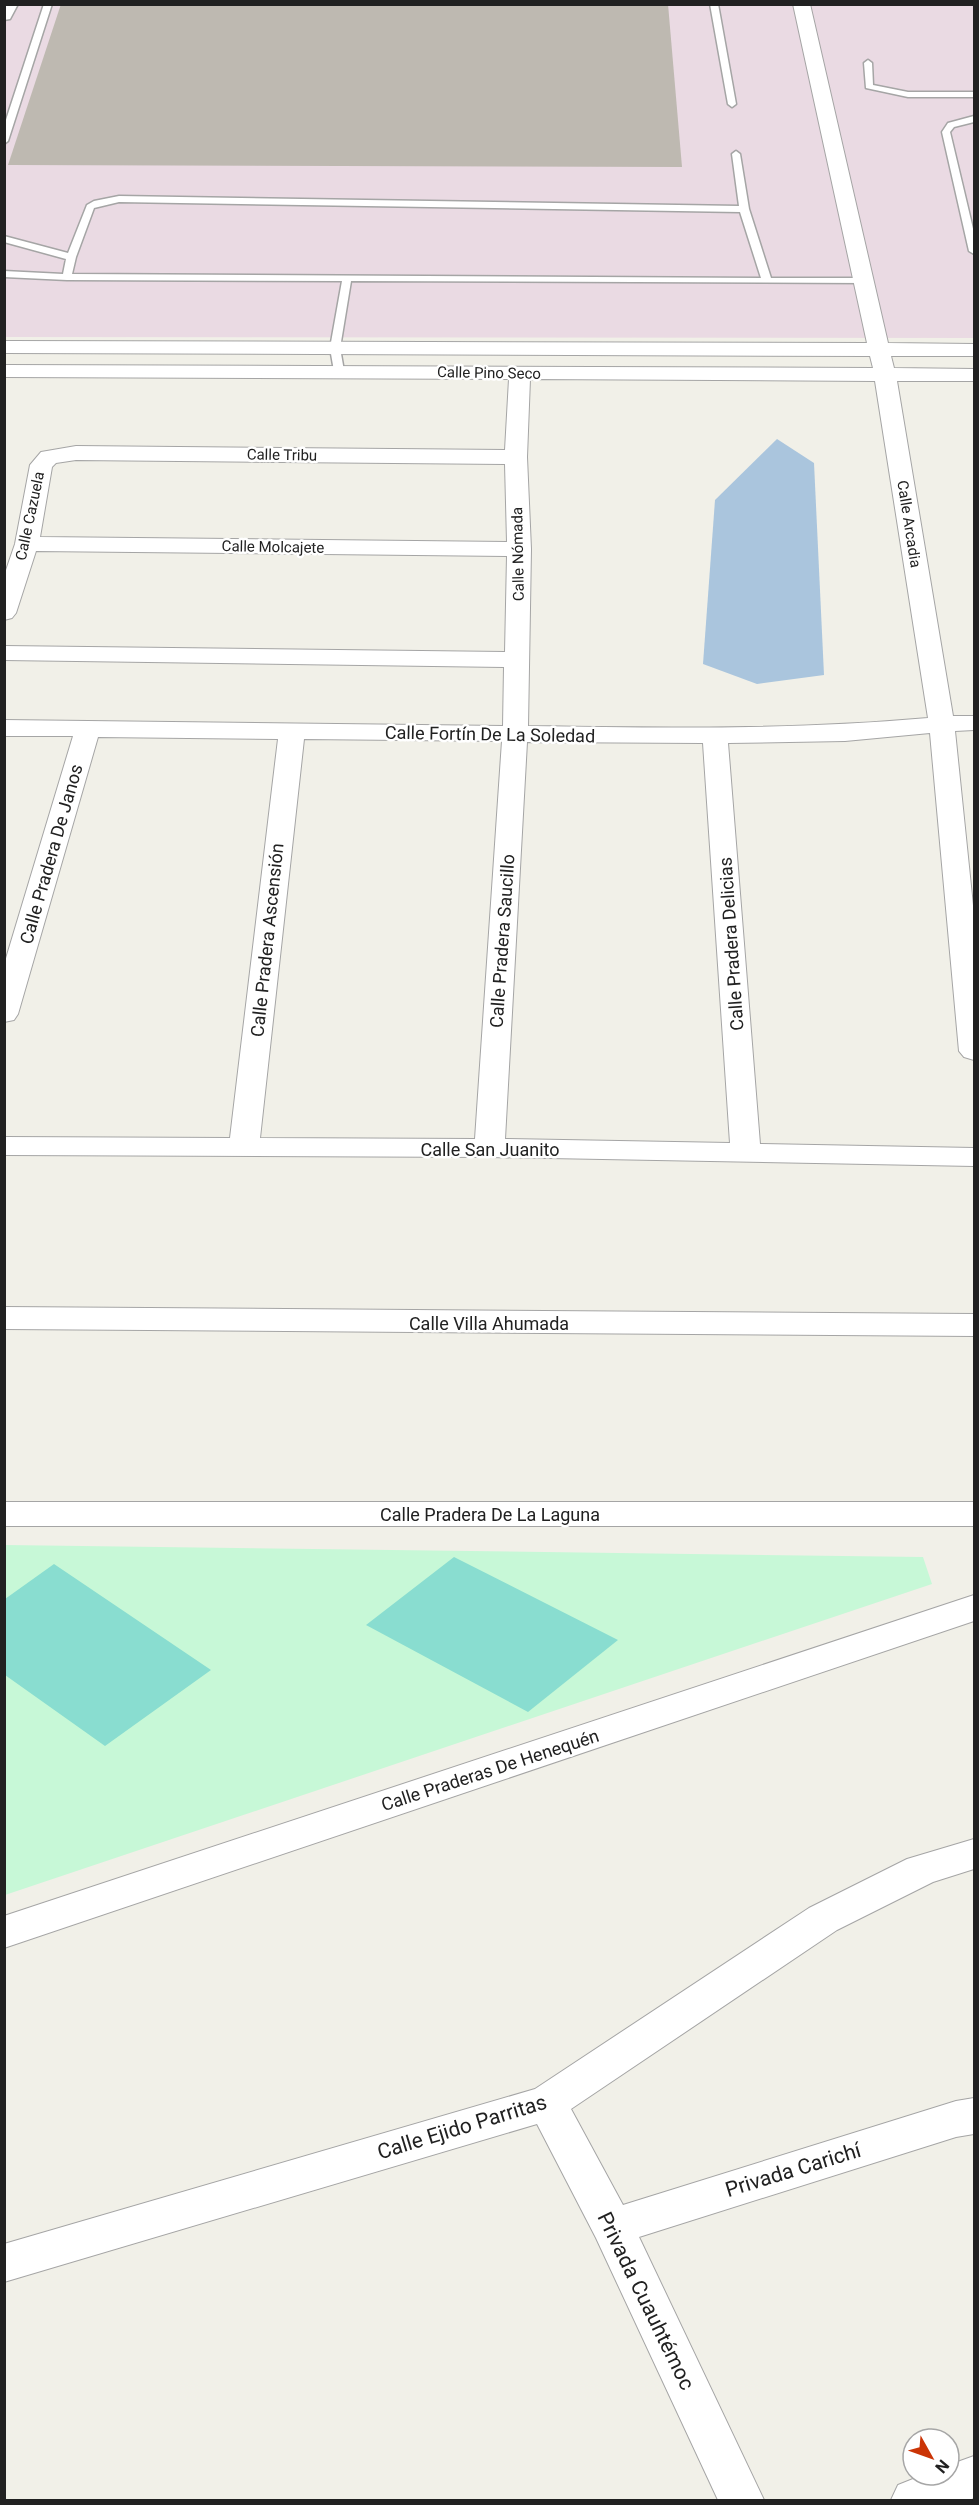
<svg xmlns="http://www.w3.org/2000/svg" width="979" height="2505" font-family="Roboto,sans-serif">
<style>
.industrial{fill:#eadae3}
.park{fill:#c7f8d7}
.pitch{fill:#89ddd0}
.water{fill:#aac5dd}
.building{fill:#beb9b1}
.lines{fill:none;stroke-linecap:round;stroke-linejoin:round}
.service-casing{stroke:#a5a5a5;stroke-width:3}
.minor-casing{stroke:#a5a5a5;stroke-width:2}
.tertiary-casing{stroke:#a5a5a5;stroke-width:3}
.service{fill:#fff;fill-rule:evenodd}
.minor{fill:#fff;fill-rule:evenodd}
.tertiary{fill:#fff;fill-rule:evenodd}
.labels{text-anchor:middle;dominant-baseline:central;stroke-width:5;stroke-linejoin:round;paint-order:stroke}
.far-street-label{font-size:15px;fill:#212121;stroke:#fff}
.street-label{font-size:18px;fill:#212121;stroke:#fff}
.near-street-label{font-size:21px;fill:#212121;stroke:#fff}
</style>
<rect width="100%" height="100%" fill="#f1f0e8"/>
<path class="industrial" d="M5 5H974V338L5 337Z"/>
<path class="park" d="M5 1545 923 1557 932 1584 5 1895Z"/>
<path class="pitch" d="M454 1557 618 1640 528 1712 366 1625Z
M54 1564 211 1670 105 1746 5 1675V1599Z"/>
<path class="water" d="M777 439 814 463 824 675 757 684 703 664 715 500Z"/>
<path class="building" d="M61 4H668L682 167 8 165Z"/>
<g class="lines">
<g class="service-casing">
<path id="service" d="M44 4H52L8 141 4 144V126Z
M710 4H718L736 104 732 107 728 104Z
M868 60 872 63 873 85 908 92H974V97H908L866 88 864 63Z
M974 116V122L954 127 950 132 974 233V254L969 251 942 132 948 123Z
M736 151 740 154 749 209 771 278H863L868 281 866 283 351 281 340 348 344 371 339 374 334 371 330 348 342 281 67 280 4 277V271L63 274 66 259 4 242V236L68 253 87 205 94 201 119 196 739 206 732 154ZM119 202 740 212 761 278 72 274 76 257 94 208Z"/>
</g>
<g class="minor-casing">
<path id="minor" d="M793 4H810L888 343 974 344V356H891L894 368 974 369V381H897L953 716H974V730L955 731 974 915V1060L964 1057 959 1051 930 733 845 741 728 743 760 1144 974 1148V1166L489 1157 4 1155V1137L230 1138 278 739 98 737 18 1014 14 1020 4 1022V965L73 736H4V720L503 726 504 667 4 660V646L505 652 507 556 36 551 16 613 12 618 4 620V576L15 544 30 465 41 452 76 446 505 450 509 379 4 377V365L873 368 870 356 4 353V341L867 343ZM530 379 875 381 928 718C795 730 662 728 528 726L531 549 527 457ZM76 460 505 464 507 542 40 537 52 467 56 463ZM304 739 502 741 475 1139 260 1138ZM527 742 703 743 730 1143 505 1139Z
M4 1307 974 1314V1336L4 1329Z
M4 1502H974V1526H4Z
M974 1595V1621L4 1948V1916Z
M974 1839V1869L933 1882 837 1930 571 2109 623 2205 956 2101 974 2098V2134L956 2137 639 2237 764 2500H718L596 2238 537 2124 4 2282V2244L535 2089 809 1908 907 1859Z
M974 2456V2498L969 2500H891L898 2485 923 2475H949V2465Z"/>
</g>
<g class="tertiary-casing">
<path id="tertiary" d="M4 4H18L10 19 4 20Z"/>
</g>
<use href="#service" class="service"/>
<use href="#minor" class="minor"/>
<use href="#tertiary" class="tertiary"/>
</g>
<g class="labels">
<g class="far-street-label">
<text transform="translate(489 373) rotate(1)">Calle Pino Seco</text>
<text transform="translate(282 455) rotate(1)">Calle Tribu</text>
<text transform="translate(30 516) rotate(-78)">Calle Cazuela</text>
<text transform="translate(909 524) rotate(81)">Calle Arcadia</text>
<text transform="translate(273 547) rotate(1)">Calle Molcajete</text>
<text transform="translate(518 554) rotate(-91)">Calle Nómada</text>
</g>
<g class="street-label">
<text transform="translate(490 734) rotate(1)">Calle Fortín De La Soledad</text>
<text transform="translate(51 854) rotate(-74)">Calle Pradera De Janos</text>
<text transform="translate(267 940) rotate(-84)">Calle Pradera Ascensión</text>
<text transform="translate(502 941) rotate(-86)">Calle Pradera Saucillo</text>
<text transform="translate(731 944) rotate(-94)">Calle Pradera Delicias</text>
<text x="490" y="1149">Calle San Juanito</text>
<text x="489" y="1323">Calle Villa Ahumada</text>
<text x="490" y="1514">Calle Pradera De La Laguna</text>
<text transform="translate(490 1770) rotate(-18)">Calle Praderas De Henequén</text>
</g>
<g class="near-street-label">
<text transform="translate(462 2127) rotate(-17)">Calle Ejido Parritas</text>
<text transform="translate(793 2170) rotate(-17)">Privada Carichí</text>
<text transform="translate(646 2301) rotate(64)">Privada Cuauhtémoc</text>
</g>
</g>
<rect width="979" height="2505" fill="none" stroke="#212121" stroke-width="12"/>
<g transform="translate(931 2457) rotate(130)"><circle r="28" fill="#ffffff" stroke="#a6a6a6" stroke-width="1.5"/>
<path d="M0-4.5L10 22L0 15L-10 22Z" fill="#cb3406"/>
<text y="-9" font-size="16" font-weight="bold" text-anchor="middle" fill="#212121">N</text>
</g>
</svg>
